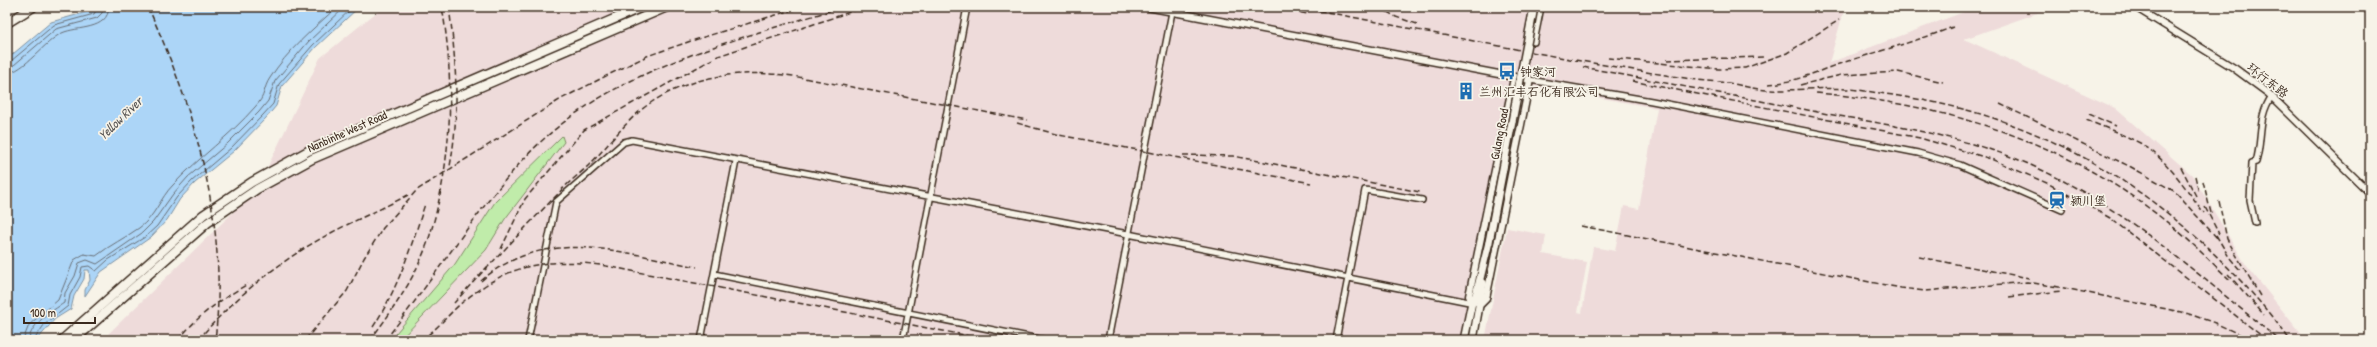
<svg xmlns="http://www.w3.org/2000/svg" width="2377" height="347" font-family="'Patrick Hand','LXGW WenKai TC',sans-serif">
<style>
.built{fill:#eedbda}
.green{fill:#c0ecaa;stroke:#7e8b64}
.water{fill:#acd5f7;stroke:#7f91a0}
.lines{fill:none;stroke-linecap:round;stroke-linejoin:round}
.shore{stroke:#686e75;stroke-width:1}
.minor-casing{stroke:#3b2a1e;stroke-width:8}
.tertiary-casing{stroke:#3b2a1e;stroke-width:9}
.secondary-casing{stroke:#3b2a1e;stroke-width:10}
.primary-casing{stroke:#3b2a1e;stroke-width:11}
.trunk-casing{stroke:#3b2a1e;stroke-width:11}
.minor{stroke:#f7f3e8;stroke-width:5}
.tertiary{stroke:#f7f3e8;stroke-width:6}
.secondary{stroke:#f7f3e8;stroke-width:7}
.primary{stroke:#f7f3e8;stroke-width:8}
.trunk{stroke:#f7f3e8;stroke-width:8}
.rail{stroke:#3b2a1e;stroke-width:1.5;stroke-dasharray:6 3;stroke-linecap:butt}
.secondary-bridge-casing{stroke:#3b2a1e;stroke-width:10;stroke-linecap:butt}
.secondary-bridge{stroke:#f7f3e8;stroke-width:7}
.labels{text-anchor:middle;dominant-baseline:central;stroke-width:3.5;stroke-linejoin:round;paint-order:stroke}
.poi-label{font-size:12px;fill:#3b2a1e;stroke:#f7f3e8;text-anchor:start}
.street-label{font-size:12px;fill:#3b2a1e;stroke:#f7f3e8}
.water-label{font-size:13px;font-style:italic;fill:#575554;stroke:#f7f3e8}
</style>
<rect width="100%" height="100%" fill="#f7f3e8"/>
<filter id="ink" filterUnits="userSpaceOnUse"><feTurbulence type="fractalNoise" baseFrequency=".025" numOctaves="2"/><feDisplacementMap in="SourceGraphic" scale="8" xChannelSelector="R" yChannelSelector="G"/><feConvolveMatrix kernelMatrix="1 2 1 2 8 2 1 2 1" color-interpolation-filters="sRGB"/></filter>
<g filter="url(#ink)">
<path class="built" d="M383 7H1845L1829 63 1977 7H2045L2046 10 1964 39 2115 108 2192 175 2246 265 2306 340H1485L1507 228 1546 235 1543 254 1587 262 1578 312 1582 313 1593 247 1615 251 1624 206 1639 209 1657 108 1511 82 1461 340H102L257 189 320 58Z"/>
<path class="green" d="M562 136 564 142 505 219 486 250 400 340H390L455 264 495 202Z"/>
<path class="water" d="M97 7H359L316 47 282 86 276 106 266 118 234 151 195 183 180 199 167 220 151 237 101 272 85 296V290L90 280 89 270H85L84 279 74 296 71 309 55 319 37 340H7V59L51 22 87 12Z"/>
<g class="lines">
<path class="shore" d="M7 62 11 61 54 25 94 14 98 7
M7 67 14 65 56 29 97 18 102 13 103 7
M7 73C24 72 45 41 62 33 77 26 108 31 109 7
M23 340 29 325 58 300 74 260 84 254 96 256C110 245 125 238 139 228 155 217 160 198 173 185 199 157 230 136 255 107 266 96 263 88 270 78 287 51 313 29 337 7
M29 340C30 324 52 311 64 303L65 293 75 276 79 263 87 260 97 264 142 233 153 222 173 194 188 177 227 144 259 112 268 101 275 81 309 41 345 7
M34 340 44 325 68 306 70 295 80 277 82 267 89 266 96 271 108 260 145 237 157 226 177 197 192 181 231 148 263 115 273 104 279 84 313 45 353 7"/>
<g class="minor-casing">
<path id="minor" d="M1534 42 1541 7
M1530 80 1652 101 1918 153 1960 165 2062 210
M2255 223 2250 200 2252 163 2256 162C2263 139 2257 117 2272 96
M714 274 1044 340
M528 340 556 202 624 142 632 140 1128 234 1474 303
M701 340 736 161
M903 340 967 7
M1108 340 1172 12
M1336 340 1365 190 1422 200"/>
</g>
<g class="tertiary-casing">
<path id="tertiary" d="M1147 7 1530 80 1486 299 1481 304
M2135 7 2234 68 2268 93 2370 193
M1472 302 1469 296 1514 78"/>
</g>
<g class="secondary-casing">
<path id="secondary" d="M1464 340 1472 302 1476 295 1489 242
M1473 340 1483 283"/>
</g>
<g class="primary-casing">
<path id="primary" d="M7 12 15 7
M7 23 33 7"/>
</g>
<g class="trunk-casing">
<path id="trunk" d="M2365 7 2370 9
M62 340 203 215 252 182 308 151 642 7
M74 340 207 223 257 189 312 159 667 7"/>
</g>
<use href="#minor" class="minor"/>
<use href="#tertiary" class="tertiary"/>
<use href="#secondary" class="secondary"/>
<use href="#primary" class="primary"/>
<use href="#trunk" class="trunk"/>
<path class="rail" d="M148 7C195 110 229 225 215 340
M449 7C456 60 460 113 450 166
M1274 7 1308 14
M1301 7C1429 32 1557 59 1685 78 1699 81 1714 81 1728 83 1741 85 1753 89 1766 90 1796 91 1827 86 1858 90 1902 96 1948 103 1990 117 2111 156 2215 239 2290 340
M1379 7 1396 17 1417 24
M1608 58 1719 69 1745 68 1787 53 1839 20
M1667 60 1764 57
M1583 67C1664 83 1746 98 1828 114 1890 125 1954 135 2014 158 2115 198 2196 273 2279 340
M1632 81 1920 138 1991 159 2049 184 2110 218 2267 340
M1768 84C1793 83 1813 73 1836 65 1875 52 1915 42 1953 27
M1800 85 1841 75 1898 72 1943 82
M1816 93C1940 103 2064 140 2163 219 2187 237 2208 259 2230 280
M2000 104 2131 167 2174 191 2218 239
M2089 114 2116 126
M2086 120C2104 127 2122 134 2140 143 2167 159 2186 189 2204 213
M1017 123 1059 135 1311 183
M1183 155 1233 156 1420 192
M2181 167 2196 196
M2195 176 2199 193
M2203 181 2211 213
M2219 201 2227 239 2260 296
M2205 207 2219 234
M1581 226 1901 288 1925 291 2027 282 2058 287
M2216 235 2229 257 2241 271
M501 249 525 199 584 130 718 56 865 7
M1919 257 2029 278
M485 270C510 244 534 218 559 193 568 182 580 174 590 164 611 143 629 116 655 100 698 74 744 70 793 76L1027 120
M2228 274 2264 315
M481 281C544 225 625 253 697 267
M2054 286 2186 313 2215 323 2252 340
M2009 297 2061 291
M454 303 488 266
M373 327C398 289 411 247 425 204
M178 340C201 313 217 302 248 284
M198 340C235 297 279 261 329 234 355 220 382 209 408 195
M305 340 347 291 364 258 383 228 417 190 561 99 610 74 647 56 691 41 802 7
M370 340C394 309 418 274 430 235 452 162 455 82 442 7
M385 340C432 282 471 217 521 162 603 70 730 42 842 7
M421 340C438 329 449 313 464 301 509 264 545 258 601 265L990 340"/>
<g class="secondary-bridge-casing">
<path id="secondary-bridge" d="M1489 242 1534 7"/>
</g>
<use href="#secondary-bridge" class="secondary-bridge"/>
</g>
</g>
<defs>
<g id="bus-bare" transform="scale(1.38)"><path d="M-5-6H5V4H4V6H2V4H-2V6H-4V4H-5ZM-3.5-4V0h7V-4ZM-3.5 1.2v1.5H-2V1.2ZM2 1.2v1.5H3.5V1.2Z" fill="#1f6fb2" stroke="#f7f3e8" stroke-width="2.5" paint-order="stroke"/></g>
<g id="building-bare" transform="scale(1.38)"><path d="M-4-6H4V6H1V3H-1V6H-4ZM-2.5-4.3h1.7v1.8h-1.7ZM.8-4.3h1.7v1.8H.8ZM-2.5-1h1.7V.8h-1.7ZM.8-1h1.7V.8H.8Z" fill="#1f6fb2" stroke="#f7f3e8" stroke-width="2.5" paint-order="stroke"/></g>
<g id="station-bare" transform="scale(1.38)"><path d="M-3-6H3Q5-6 5-4V2Q5 4 3 4L4.5 6H3L1.5 4h-3L-3 6H-4.5L-3 4Q-5 4-5 2V-4Q-5-6-3-6ZM-3.5-4v3h7v-3ZM-3.5 1v1.5H-2V1ZM2 1v1.5H3.5V1Z" fill="#1f6fb2" stroke="#f7f3e8" stroke-width="2.5" paint-order="stroke"/></g>
</defs>
<g fill-rule="evenodd">
<use href="#bus-bare" x="1507" y="71"/>
<use href="#building-bare" x="1466" y="91"/>
<use href="#station-bare" x="2057" y="200"/>
</g>
<g class="labels">
<g class="poi-label">
<text x="1520" y="71">钟家河</text>
<text x="1479" y="91">兰州汇丰石化有限公司</text>
<text x="2070" y="200">颍川堡</text>
</g>
<g class="street-label">
<text transform="translate(2268 80) rotate(38)">环行东路</text>
<text transform="translate(347 131) rotate(-24)">Nanbinhe West Road</text>
<text transform="translate(1499 134) rotate(-79)">Gulang Road</text>
</g>
<g class="water-label">
<text transform="translate(120 118) rotate(-44)">Yellow River</text>
</g>
</g>
<rect width="2377" height="347" fill="none" stroke="#f7f3e8" stroke-width="24"/>
<rect x="12" y="12" width="2353" height="323" fill="none" stroke="#3b2a1e" stroke-width="1.5" filter="url(#ink)"/>
<path d="M24 317v6h71v-6" fill="none" stroke="#3b2a1e" stroke-width="2"/>
<text x="30" y="317" font-size="12" fill="#3b2a1e" stroke="#f7f3e8" stroke-width="3" paint-order="stroke">100 m</text>
</svg>
